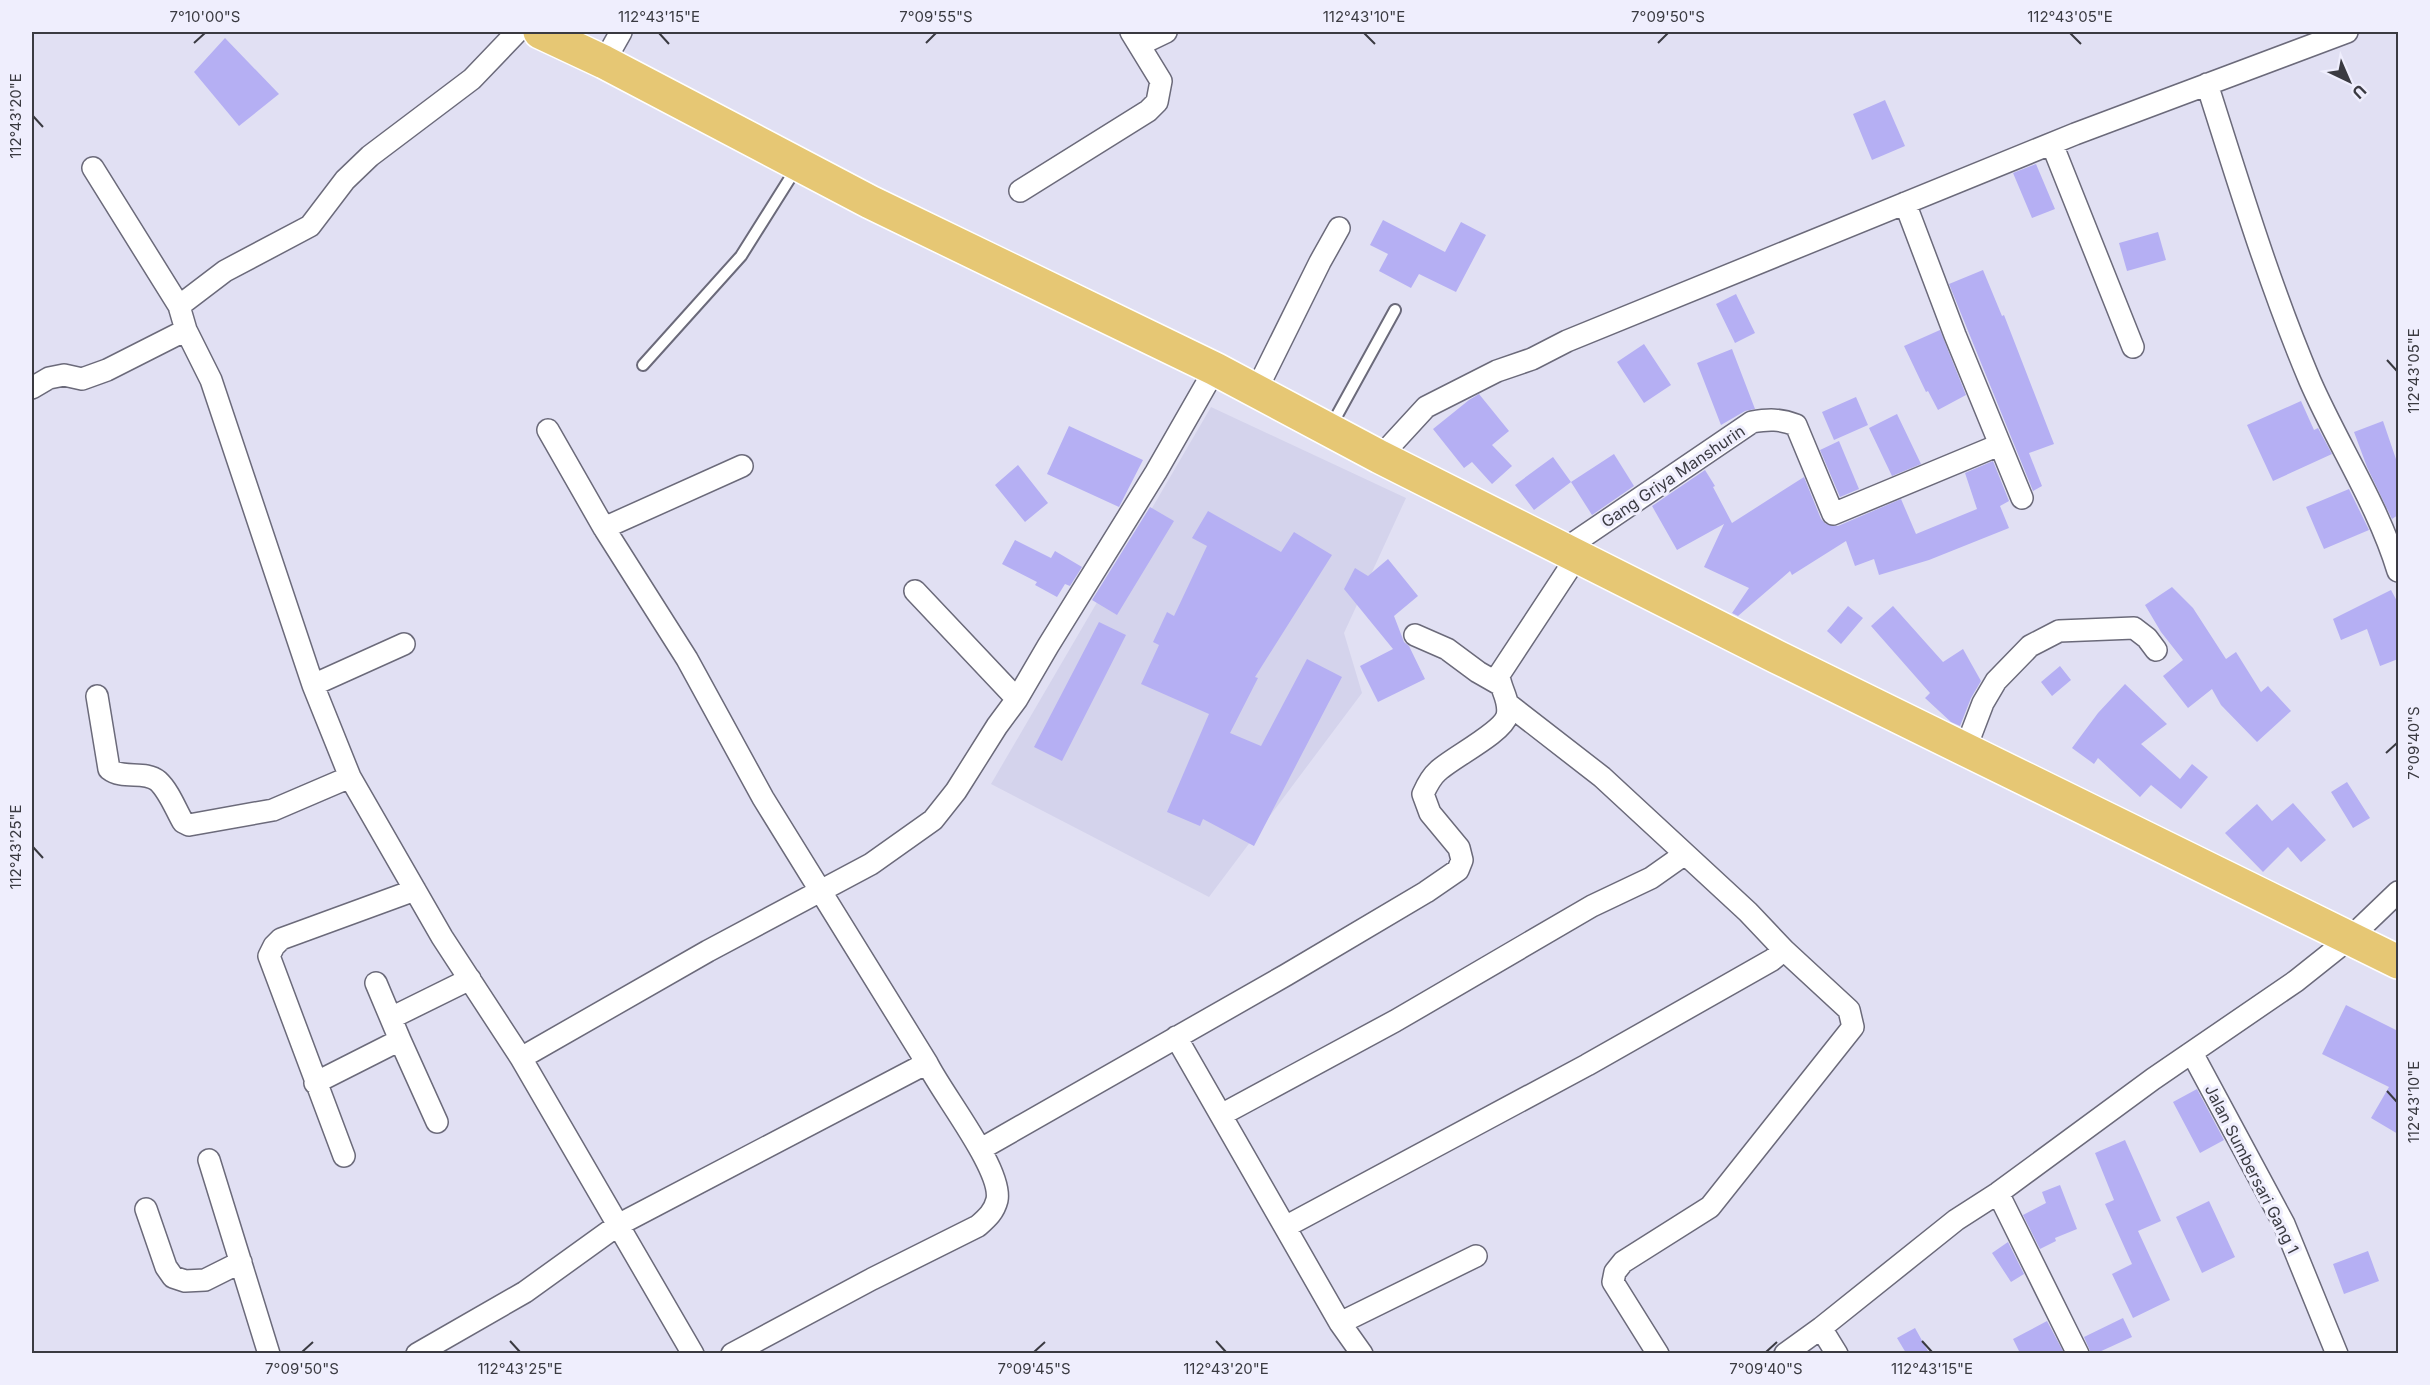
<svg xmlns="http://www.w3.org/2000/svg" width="2430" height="1385" font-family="Inter,sans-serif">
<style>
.built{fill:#d4d3ec}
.building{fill:#b5aff3}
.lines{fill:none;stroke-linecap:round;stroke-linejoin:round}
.service-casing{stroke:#6b6a7a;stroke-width:14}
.minor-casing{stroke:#6b6a7a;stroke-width:24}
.trunk-casing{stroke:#fff;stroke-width:36}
.service{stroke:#fff;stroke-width:10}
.minor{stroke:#fff;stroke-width:21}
.trunk{stroke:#e6c774;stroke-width:33}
.ticks{fill:none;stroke:#3a3a41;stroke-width:2}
.labels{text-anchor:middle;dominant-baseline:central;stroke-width:6;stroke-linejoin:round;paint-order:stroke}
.street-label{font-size:16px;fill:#3a3a41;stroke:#efeefd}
.neatline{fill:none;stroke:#3a3a41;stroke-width:2}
.ticks-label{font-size:15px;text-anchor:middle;fill:#3a3a41}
</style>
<rect width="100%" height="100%" fill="#e1e0f3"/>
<path class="built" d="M1211 407 1406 498 1344 633 1362 693 1209 897 991 784Z"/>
<path class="building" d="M225 38 279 94 239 126 194 72Z
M1885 100 1905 146 1872 160 1853 114Z
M2036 164 2055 209 2032 218 2013 173Z
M1383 220 1445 252 1461 222 1486 235 1456 292 1419 274 1411 288 1379 271 1388 254 1370 245Z
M2158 232 2166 260 2127 271 2119 243Z
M1983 270 2002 316 2004 315 2054 444 2029 453 2042 486 2033 491 1949 284Z
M1736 294 1755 333 1735 343 1716 304Z
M1940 330 1966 395 1938 410 1928 391 1926 392 1904 346Z
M1644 344 1671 385 1644 403 1617 362Z
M1732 349 1755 409 1745 411 1721 425 1697 363Z
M1479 394 1509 431 1492 445 1512 466 1492 484 1472 462 1464 468 1433 429 1469 400Z
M1856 397 1868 425 1834 440 1822 412Z
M2301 401 2314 430 2318 428 2332 454 2273 481 2247 425Z
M1897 414 1921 464 1892 476 1869 428Z
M2383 421 2398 465V515L2392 519 2367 467 2354 432Z
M1069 426 1143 460 1119 507 1047 474Z
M1839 441 1859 489 1840 497 1820 450Z
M1614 454 1634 486 1592 515 1571 482Z
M1553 457 1571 482 1534 510 1515 485Z
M1993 461 2009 501 2000 506 2009 528 1929 560 1879 575 1874 559 1855 566 1846 541 1792 575 1790 571 1738 616 1732 613 1749 588 1704 567 1724 524 1677 550 1652 506 1705 470 1715 486 1713 487 1732 523 1804 477 1821 519 1826 524 1838 526 1901 499 1916 534 1977 509 1965 473Z
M1018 465 1048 503 1025 522 995 485Z
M2349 489 2369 530 2324 549 2306 507Z
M1150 507 1174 521 1117 615 1092 600Z
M1208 511 1281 552 1294 532 1332 555 1255 677 1258 678 1230 733 1261 746 1307 659 1342 677 1254 846 1203 819 1200 826 1167 812 1209 714 1141 684 1159 645 1153 642 1167 612 1174 616 1207 546 1192 538Z
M1015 540 1051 558 1055 551 1082 567 1070 586 1065 584 1057 597 1035 585 1037 582 1002 564Z
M1388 559 1418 596 1394 616 1404 642 1409 646 1425 679 1378 702 1360 666 1393 649 1344 589 1355 568 1368 576Z
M2172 587 2193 608 2226 659 2236 652 2261 692 2268 686 2291 711 2257 742 2221 705 2212 689 2188 708 2163 676 2183 660 2161 632 2145 605Z
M2391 590 2398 603V659L2380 666 2367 629 2341 640 2333 619Z
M1848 606 1863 618 1841 644 1827 631Z
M1893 606 1943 662 1963 649 1981 681 1971 698 1960 726 1951 722 1925 698 1930 693 1871 626Z
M1099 622 1126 635 1062 761 1034 747Z
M2060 666 2071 680 2052 696 2041 682Z
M2125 684 2167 724 2141 744 2180 779 2192 764 2208 777 2181 809 2151 785 2140 797 2098 758 2094 764 2072 748 2098 713Z
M2347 782 2370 818 2353 828 2331 792Z
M2293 803 2326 840 2301 862 2288 847 2263 872 2225 833 2257 804 2272 821Z
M2346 1005 2398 1031V1134L2371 1118 2389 1087 2322 1054Z
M2197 1089 2224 1140 2200 1153 2173 1102Z
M2125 1140 2161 1221 2138 1231 2170 1300 2133 1318 2112 1274 2132 1264 2105 1204 2114 1200 2095 1153Z
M2060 1185 2077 1229 2055 1238 2056 1241 2040 1249 2023 1215 2046 1203 2042 1192Z
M2209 1201 2235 1257 2202 1273 2176 1217Z
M2008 1242 2024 1274 2011 1282 1992 1253Z
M2368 1251 2379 1281 2344 1294 2333 1264Z
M2123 1318 2132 1337 2097 1353H2091L2084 1337Z
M2047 1321 2064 1353H2020L2013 1339Z
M1915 1328 1929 1353H1906L1897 1338Z"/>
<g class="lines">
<g class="service-casing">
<path id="service" d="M643 365 741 256 797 167
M1330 428 1395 310"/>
</g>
<g class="minor-casing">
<path id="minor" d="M517 32 472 79 370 156 345 180 310 226 225 271 179 306 186 330 211 380 313 685 350 777 442 937 521 1058 693 1354
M1139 45 1166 32
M604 62 621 32
M2207 84C2239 184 2269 284 2310 381 2338 445 2378 505 2398 571
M2052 144 2133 347
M93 168 179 306
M1020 191 1148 111 1157 102 1161 81 1131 32
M1905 203 1955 335 2022 498
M32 388 49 378 64 375 82 379 107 370 186 330
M1256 391 1320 262 1339 228
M548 430 604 528 687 659 763 798 927 1063C942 1094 1003 1170 997 1200 994 1212 987 1218 978 1226L872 1279 732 1354
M1380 457 1426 407 1497 371 1532 359 1567 341 2075 134 2347 32
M604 528 742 466
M1565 549 1752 422C1769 419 1780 419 1796 425L1833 514 1999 445
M915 591 1017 699
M1415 635 1447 649 1478 672 1499 684
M313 685 404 644
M97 696 109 769C123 780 145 770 158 781 169 791 176 810 183 822L189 825 273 810 350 777
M1965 750 1983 703 1996 681 2030 646 2059 631 2134 628 2147 638 2156 650
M391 1018 470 979
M1176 1037 1340 1323 1362 1354
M400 1040 437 1122
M2192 1053 2284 1224 2337 1354
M521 1058 708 951 871 864 933 820 956 791 997 726 1017 699 1048 646 1156 472 1215 369
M315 1083 400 1040 376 983
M1221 1115 1395 1021 1592 906 1651 878 1685 854
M981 1149 1286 975 1426 892 1458 870 1462 860 1459 848 1430 813 1423 794C1427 785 1431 777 1438 771 1453 757 1502 733 1507 716 1511 701 1500 689 1499 675L1578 555
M344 1156 269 956 274 946 281 939 415 890
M209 1160 269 1354
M1998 1193 2078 1354
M146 1209 166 1267 173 1277 185 1281 205 1280 241 1262
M1285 1227 1587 1065 1772 960 1784 950 1748 912 1602 777 1508 704
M1340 1323 1476 1256
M1821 1328 1837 1354
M417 1354 525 1292 618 1225 927 1063
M1658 1354 1613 1282 1615 1272 1623 1262 1710 1207 1853 1027 1849 1010 1784 950
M1785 1354 1821 1328 1956 1220 1998 1193 2153 1079 2296 981 2350 938 2398 892"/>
</g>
<g class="trunk-casing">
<path id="trunk" d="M540 32 604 62 870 202 1215 369 1380 457 1777 657 2398 962"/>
</g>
<use href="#service" class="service"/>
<use href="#minor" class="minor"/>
<use href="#trunk" class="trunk"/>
</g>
<path class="ticks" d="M659 33 669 44M1364 33 1375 44M2070 33 2081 44M194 43 205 33M926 43 936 33M1658 43 1668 33M33 116 43 127M2387 360 2397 371M2386 753 2397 743M33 847 43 858M2387 1091 2397 1102M510 1341 520 1352M1216 1341 1226 1352M1922 1341 1932 1352M302 1352 313 1342M1034 1352 1045 1342M1766 1352 1777 1342"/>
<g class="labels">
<g class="street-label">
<text transform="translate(1673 476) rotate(-34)">Gang Griya Manshurin</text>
<text transform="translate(2252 1169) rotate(63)">Jalan Sumbersari Gang 1</text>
</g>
</g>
<rect width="2430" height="1385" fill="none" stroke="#efeefd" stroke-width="66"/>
<g transform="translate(2349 81) rotate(136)" stroke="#efeefd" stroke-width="4.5" paint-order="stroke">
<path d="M0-4.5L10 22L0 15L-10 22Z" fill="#3a3a41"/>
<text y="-9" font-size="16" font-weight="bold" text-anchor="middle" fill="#3a3a41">U</text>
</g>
<rect x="33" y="33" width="2364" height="1319" class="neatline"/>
<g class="ticks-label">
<text x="205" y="22">7°10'00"S</text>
<text x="659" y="22">112°43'15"E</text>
<text x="936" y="22">7°09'55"S</text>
<text x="1364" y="22">112°43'10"E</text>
<text x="1668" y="22">7°09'50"S</text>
<text x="2070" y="22">112°43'05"E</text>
<text transform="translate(16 116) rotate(-90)" y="5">112°43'20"E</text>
<text transform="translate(2414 371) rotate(-90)" y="5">112°43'05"E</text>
<text transform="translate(2414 743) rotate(-90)" y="5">7°09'40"S</text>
<text transform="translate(16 847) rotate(-90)" y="5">112°43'25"E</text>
<text transform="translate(2414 1102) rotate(-90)" y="5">112°43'10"E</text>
<text x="302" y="1374">7°09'50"S</text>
<text x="520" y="1374">112°43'25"E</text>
<text x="1034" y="1374">7°09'45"S</text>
<text x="1226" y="1374">112°43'20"E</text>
<text x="1766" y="1374">7°09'40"S</text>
<text x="1932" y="1374">112°43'15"E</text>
</g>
</svg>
